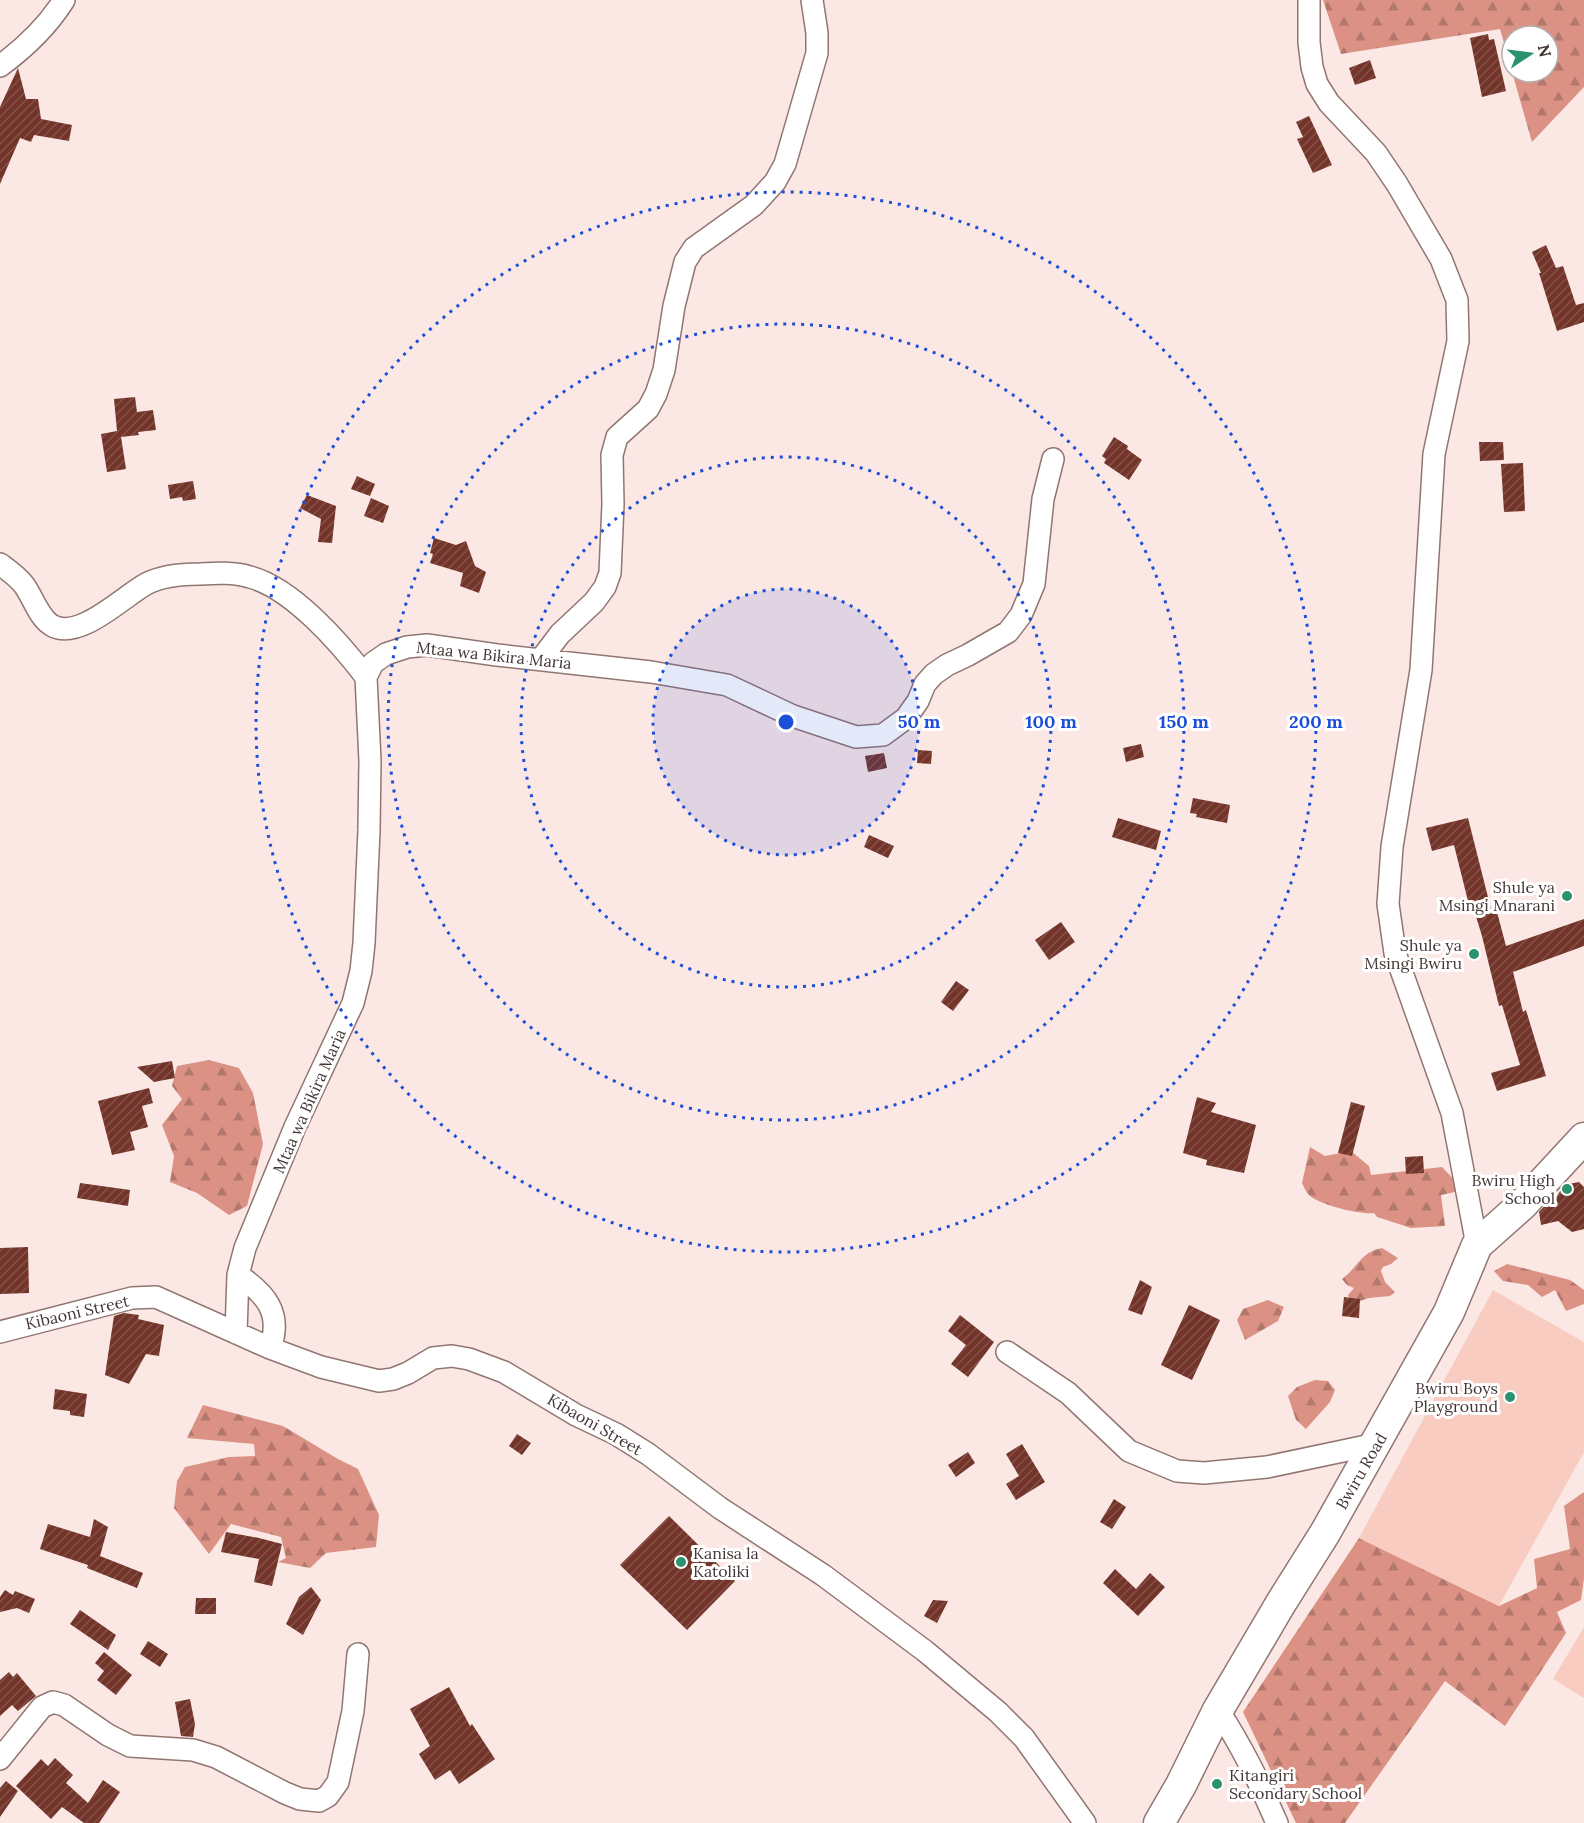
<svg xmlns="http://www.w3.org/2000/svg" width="1584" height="1823" font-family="Lora,serif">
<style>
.forest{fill:url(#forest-firs)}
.park{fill:#f9ccc2}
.building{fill:url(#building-hatch)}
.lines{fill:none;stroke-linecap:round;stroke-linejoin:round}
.street-casing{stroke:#917670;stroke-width:24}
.secondary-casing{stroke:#917670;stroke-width:33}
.street{stroke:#fff;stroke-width:21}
.secondary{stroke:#fff;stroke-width:30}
.ring{fill:none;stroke:#1d4ed8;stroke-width:3;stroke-dasharray:3 6}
.poi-dot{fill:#2b926f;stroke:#fff;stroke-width:2}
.labels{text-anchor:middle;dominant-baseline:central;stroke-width:6;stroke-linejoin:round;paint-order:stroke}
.street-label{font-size:16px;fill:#433735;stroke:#fff}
.poi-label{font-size:16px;fill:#433735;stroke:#fff;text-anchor:end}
.centre{fill:#1d4ed8;stroke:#fff;stroke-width:3}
.ring-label{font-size:18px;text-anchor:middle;font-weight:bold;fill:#1d4ed8;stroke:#fff;stroke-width:6;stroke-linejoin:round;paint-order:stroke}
</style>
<defs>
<pattern id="forest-firs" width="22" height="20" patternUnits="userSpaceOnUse" patternTransform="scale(1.5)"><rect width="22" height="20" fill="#db9284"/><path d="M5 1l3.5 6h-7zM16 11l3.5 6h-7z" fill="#b3786d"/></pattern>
<pattern id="building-hatch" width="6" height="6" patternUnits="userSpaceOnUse" patternTransform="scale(1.5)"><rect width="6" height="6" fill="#73342a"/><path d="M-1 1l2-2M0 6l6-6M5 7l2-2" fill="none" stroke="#845148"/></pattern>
</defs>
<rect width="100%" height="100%" fill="#fbe8e5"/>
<path class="forest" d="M1323 0H1584V87L1532 142 1512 72H1548V36H1512V71L1500 29 1341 54Z
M209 1060 239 1068 253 1093 263 1144 247 1206 229 1215 197 1193 170 1182 174 1156 162 1125 182 1099 172 1086 177 1066Z
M1310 1147 1325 1156 1351 1151 1369 1166 1371 1175 1442 1167 1464 1190 1441 1195 1445 1226 1411 1228 1377 1217 1374 1213C1361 1215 1319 1205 1309 1195 1306 1192 1304 1187 1302 1183Z
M1382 1248 1398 1258 1391 1264 1383 1267 1381 1271 1385 1282 1395 1292 1390 1296 1369 1298 1351 1304 1348 1295 1354 1288 1347 1285 1342 1279C1359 1266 1361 1252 1382 1248Z
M1507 1264 1570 1280 1584 1290V1304L1566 1311 1555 1290 1542 1297 1528 1285 1503 1281 1494 1271Z
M1268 1300 1284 1307 1278 1321 1245 1340 1237 1320 1243 1309Z
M1315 1380 1328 1381 1335 1390 1330 1402 1306 1429 1296 1420 1288 1396 1297 1387Z
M203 1405 283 1426 338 1459 358 1469 379 1515 376 1547 326 1553 310 1568 278 1562 286 1558 281 1537 231 1524 209 1554 174 1508 177 1481 185 1467 229 1457 255 1456 254 1444 187 1438Z
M1584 1492V1578L1581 1600 1557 1612 1566 1633 1505 1726 1445 1681 1345 1823H1296L1243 1712 1359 1538 1499 1606 1537 1588 1534 1559 1570 1549 1564 1506Z"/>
<path class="park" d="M1493 1290 1584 1342V1452L1499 1606 1359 1538Z
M1584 1627V1698L1553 1679Z"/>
<path class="building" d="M1488 34 1489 40 1494 39 1506 91 1482 97 1470 38Z
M1370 60 1376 78 1355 85 1349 68Z
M18 68 26 99H38L41 119 72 125 69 141 34 135 31 142 20 138 0 184V107Z
M1309 116 1332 165 1313 173 1297 139 1303 137 1296 122Z
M1546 245 1556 268 1563 266 1576 305 1584 303V322L1557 331 1539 273H1541L1532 252Z
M135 397 137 412 153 410 156 430 138 432 139 435 121 437 126 469 107 472 101 434 117 431 114 399Z
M1114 437 1128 446 1127 449 1142 460 1129 480 1104 463 1106 459 1102 456Z
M1479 442H1503L1504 460 1480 461Z
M1523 463 1525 511 1504 512 1501 464Z
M357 476 375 484 370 496 351 489Z
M193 481 196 499 183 501 182 497 170 499 168 485Z
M307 495 336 506 332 543 318 542 321 519 300 508Z
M371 498 389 506 383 523 364 516Z
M434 538 456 545 466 541 475 566 486 572 479 593 460 586 463 573 430 563 433 554 430 553Z
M1141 744 1144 757 1126 762 1123 748Z
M918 750 932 751 931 764 917 763Z
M884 753 887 768 868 772 865 756Z
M1193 798 1230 805 1227 823 1196 817 1197 814 1190 813Z
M1118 818 1161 831 1156 850 1112 837Z
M1468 818 1492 913 1497 912 1506 946 1584 919V946L1513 972 1523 1012 1526 1010 1546 1076 1497 1091 1491 1073 1520 1065 1502 1005 1499 1006 1482 936 1471 900 1468 901 1454 845 1432 851 1426 828Z
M869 835 894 846 888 858 864 847Z
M1061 922 1075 942 1049 960 1035 940Z
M956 981 969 990 953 1011 941 1002Z
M172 1061 175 1078 154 1082 137 1067Z
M149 1088 153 1103 142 1106 148 1127 130 1132 135 1150 112 1155 98 1101Z
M1197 1097 1216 1103 1211 1112 1256 1125 1244 1173 1206 1165 1207 1160 1183 1153Z
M1351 1102 1365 1106 1352 1156 1338 1153Z
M1423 1156 1424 1173 1406 1174 1405 1157Z
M1579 1182 1584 1187V1229L1572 1232 1558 1221 1541 1225 1539 1212 1548 1202 1554 1201 1564 1185Z
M80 1183 130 1190 128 1206 77 1198Z
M28 1247 29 1293 0 1294V1248Z
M1140 1280 1152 1287 1142 1315 1128 1310Z
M1344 1297 1360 1299 1359 1318 1342 1316Z
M1189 1305 1220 1320 1192 1380 1161 1365Z
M124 1313 139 1315 138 1319 164 1325 159 1356 146 1354 129 1384 105 1375 114 1316Z
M960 1315 994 1342 968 1377 951 1364 966 1345 948 1331Z
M55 1389 87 1394 84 1417 70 1415V1411L53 1409Z
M517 1434 531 1443 522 1455 509 1446Z
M1022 1444 1045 1482 1016 1500 1006 1484 1019 1476 1006 1454Z
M968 1452 975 1463 956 1477 948 1465Z
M1114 1499 1126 1507 1112 1529 1100 1522Z
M669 1516 735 1581 687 1630 620 1565Z
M94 1519 108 1527 100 1556 143 1573 137 1588 87 1568 88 1565 40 1549 48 1524 90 1537Z
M226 1532 259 1538 282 1544 272 1586 254 1582 259 1559 221 1552Z
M1115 1569 1136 1589 1150 1573 1165 1587 1138 1616 1103 1583Z
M311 1587 321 1600 303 1635 286 1624 299 1597Z
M5 1590 13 1595 15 1591 35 1599 29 1613 17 1608 0 1612V1597Z
M196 1598H216V1614H195Z
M933 1600 948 1601 937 1623 924 1616Z
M80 1610 116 1635 108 1650 70 1624Z
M148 1641 168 1654 160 1667 140 1654Z
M104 1652 132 1675 116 1695 97 1680 104 1671 95 1663Z
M9 1672 13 1677 17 1673 36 1696 18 1711 12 1705 0 1716V1680Z
M449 1687 470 1726 472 1724 495 1759 459 1784 450 1770 435 1780 419 1754 430 1746 410 1709Z
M190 1699 195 1724 193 1737 181 1736 175 1702Z
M55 1758 73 1775 66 1783 88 1803 103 1780 120 1792 99 1823H84L62 1807 51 1819 16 1786 41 1759 48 1766Z
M6 1781 18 1791 0 1817V1788Z"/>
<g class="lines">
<g class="street-casing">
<path id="street" d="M1309 0V42L1312 67 1317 84 1329 103 1376 153 1397 184 1441 259 1457 300 1458 341 1434 454 1421 670 1392 847 1388 904 1395 953 1452 1113 1477 1245
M0 66C26 47 47 27 64 0
M0 564C8 570 18 577 24 585 33 597 39 619 53 626 80 640 124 596 146 584 161 576 183 574 200 574 216 573 234 572 250 577 292 588 340 643 366 677
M541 659 560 634 594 602 605 587 610 573 613 504 612 455 617 437 648 409 656 394 664 370 674 306 685 262 694 248 754 205 775 182 785 164 817 53V33L812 0
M238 1275C265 1293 283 1313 270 1348
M0 1332 132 1298 156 1297 270 1348 321 1367 379 1381 393 1379 408 1373 433 1358 452 1356 469 1359 504 1372 576 1415 616 1434 648 1454 720 1508 823 1575 925 1651 998 1712 1024 1738 1085 1823
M236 1333 238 1275 245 1248 295 1127 353 1003 361 971 364 943 369 830 370 761 366 677 373 663 386 654 407 647 427 645 497 655 651 672 727 685 793 716 856 737 883 735 906 718 918 701 925 684 934 674 947 665 968 655 1008 632 1021 615 1034 584 1043 499 1053 459
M1007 1352 1068 1393 1129 1451 1177 1471 1204 1473 1267 1467 1376 1444
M1218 1710C1243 1748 1259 1782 1277 1823
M0 1759 42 1707 53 1702 64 1705 108 1735 130 1746 193 1750 216 1757 285 1793 300 1799 319 1801 328 1796 338 1782 353 1711 358 1654"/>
</g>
<g class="secondary-casing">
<path id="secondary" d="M1159 1823 1181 1785 1218 1710 1281 1603 1325 1533 1449 1312 1477 1245 1522 1205 1584 1138"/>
</g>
<use href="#street" class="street"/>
<use href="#secondary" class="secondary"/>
</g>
<circle cx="786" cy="722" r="133" fill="#1d4ed8" fill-opacity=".12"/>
<g class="ring">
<circle cx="786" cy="722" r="133"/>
<circle cx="786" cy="722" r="265"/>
<circle cx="786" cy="722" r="398"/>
<circle cx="786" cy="722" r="530"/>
</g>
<g class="poi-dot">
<circle cx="1567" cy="896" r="6"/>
<circle cx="1474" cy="954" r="6"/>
<circle cx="1567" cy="1189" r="6"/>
<circle cx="1510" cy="1397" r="6"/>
<circle cx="681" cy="1562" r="6"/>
<circle cx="1217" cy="1784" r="6"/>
</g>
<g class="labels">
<g class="street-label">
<text transform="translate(494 655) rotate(6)">Mtaa wa Bikira Maria</text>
<text transform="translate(309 1101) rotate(-66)">Mtaa wa Bikira Maria</text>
<text transform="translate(77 1312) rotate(-13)">Kibaoni Street</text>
<text transform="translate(595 1424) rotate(30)">Kibaoni Street</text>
<text transform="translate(1361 1471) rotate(-60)">Bwiru Road</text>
</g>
<g class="poi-label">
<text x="1555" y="887">Shule ya<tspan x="1555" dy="18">Msingi Mnarani</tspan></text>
<text x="1462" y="945">Shule ya<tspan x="1462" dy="18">Msingi Bwiru</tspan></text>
<text x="1555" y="1180">Bwiru High<tspan x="1555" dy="18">School</tspan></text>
<text x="1498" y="1388">Bwiru Boys<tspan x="1498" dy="18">Playground</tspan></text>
<text x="693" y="1553" text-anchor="start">Kanisa la<tspan x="693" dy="18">Katoliki</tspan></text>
<text x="1229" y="1775" text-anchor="start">Kitangiri<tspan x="1229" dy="18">Secondary School</tspan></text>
</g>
</g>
<circle cx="786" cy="722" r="9" class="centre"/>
<g class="ring-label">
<text x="919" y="728">50 m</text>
<text x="1051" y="728">100 m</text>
<text x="1184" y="728">150 m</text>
<text x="1316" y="728">200 m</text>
</g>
<g transform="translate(1530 54) rotate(77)"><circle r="28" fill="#ffffff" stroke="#b4afae" stroke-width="1.5"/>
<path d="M0-4.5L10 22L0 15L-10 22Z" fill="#2b926f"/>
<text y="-9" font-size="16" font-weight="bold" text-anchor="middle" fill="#433735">N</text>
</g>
</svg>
